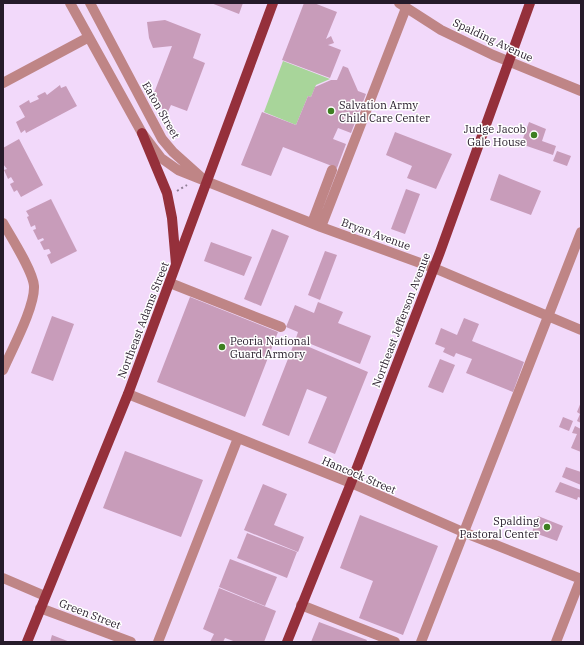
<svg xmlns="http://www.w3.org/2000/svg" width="584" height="645" font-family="'IBM Plex Serif',serif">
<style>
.green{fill:#a8d59a}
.building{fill:#c89cba}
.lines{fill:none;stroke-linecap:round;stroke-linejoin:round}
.path{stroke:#8f7d95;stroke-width:2;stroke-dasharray:2 3;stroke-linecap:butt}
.minor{stroke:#bf8586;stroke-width:10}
.major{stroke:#95303b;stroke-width:10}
.poi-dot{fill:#3d7f21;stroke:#fff;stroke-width:1.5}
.labels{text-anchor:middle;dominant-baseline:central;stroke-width:3;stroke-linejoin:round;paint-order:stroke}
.street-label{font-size:11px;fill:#261b2a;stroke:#fff}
.poi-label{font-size:11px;fill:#261b2a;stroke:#fff;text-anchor:start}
</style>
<rect width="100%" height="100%" fill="#f2d9fa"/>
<path class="green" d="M283 61 330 79 316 85 311 97 308 96 296 125 264 112Z"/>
<path class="building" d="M211 3H243L239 14Z
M304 3H314L337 12 326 39 331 36 334 43 328 45 341 50 330 78 282 60Z
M165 20 201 34 193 58 205 63 187 111 171 105 166 116 154 93 172 46 153 48 149 38 147 22Z
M343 66 348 68 358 91 366 94 351 133 338 128 333 139 346 144 337 168 283 147 271 176 241 165 262 112 296 125 308 96 311 97 315 87 331 80H337Z
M60 85 61 88 66 86 77 106 26 133 25 130 21 133 16 122 25 117 19 106 29 100 30 103 39 99 37 96 45 92 47 95Z
M529 122 546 129 542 141 556 146 553 155 521 144Z
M395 132 452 154 436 189 407 178 412 166 386 155Z
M19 139 43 185 21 197 17 190 14 192 10 184 14 182 11 177 8 179 4 170 7 169 3 164V148Z
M557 151 571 156 567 166 553 161Z
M499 174 541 191 531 215 490 200Z
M406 189 420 194 405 234 391 229Z
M51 199 77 251 51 264 47 255 51 253 49 249 44 250 40 242 44 240 43 238 38 240 33 230 36 229 35 225 31 227 27 217 29 216 26 211Z
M272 229 289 236 261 306 244 299Z
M211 242 252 257 244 276 204 261Z
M325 251 337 255 320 300 308 295Z
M190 297 278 332 245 417 157 382Z
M318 302 343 312 338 323 371 336 360 364 296 338 298 332 286 327 295 305 314 313Z
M52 316 74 324 53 381 31 373Z
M464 318 479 324 472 341 524 362 513 392 466 373 472 359 456 353 454 357 443 352 445 348 435 344 441 328 457 335Z
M295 341 368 372 335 454 308 443 327 397 307 389 289 436 262 425Z
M440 359 455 365 443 393 428 387Z
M581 402V423L577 421 580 414 577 412Z
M563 417 573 421 569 431 559 427Z
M575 426 581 429V452L571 448 577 434 572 433Z
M125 451 203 480 181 537 103 508Z
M566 467 581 472V485L562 477Z
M560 482 581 490V498L578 497 577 500 555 492Z
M263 484 287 494 274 525 304 537 298 552 244 530Z
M360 515 438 546 403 635 359 618 373 581 340 568Z
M538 516 563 526 557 541 532 532Z
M247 533 297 552 287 578 237 558Z
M230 559 277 577 265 606 219 587Z
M219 588 276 611 264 642H236L225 638 223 642H210L214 634 203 629Z
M319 622 367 640 366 642H311Z
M52 635 70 642H50Z"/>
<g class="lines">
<path class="path" d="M177 191 187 185"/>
<path class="minor" d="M70 3 142 133 161 158 178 170 321 227 434 268 581 330
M90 3 162 139 173 152 202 178
M399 3 441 30 493 55 581 91
M3 83 89 37
M3 223C11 237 33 271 34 286 35 307 12 349 3 370
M312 223 332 170
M321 227 406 8
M170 283 281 327
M128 394 351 483 463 532 581 579
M3 578 45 596
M301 605 395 642
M40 608 131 642
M158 642 238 438
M421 642 581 232
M556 642 581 578"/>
<path class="major" d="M142 133 167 193 172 218 176 264
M27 642 128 394 273 3
M287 642 351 483 440 252 530 3"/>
</g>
<g class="poi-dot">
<circle cx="331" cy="111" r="4"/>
<circle cx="534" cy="135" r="4"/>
<circle cx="222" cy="347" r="4"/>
<circle cx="547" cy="527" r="4"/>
</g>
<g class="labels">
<g class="street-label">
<text transform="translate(493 40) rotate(25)">Spalding Avenue</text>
<text transform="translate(161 110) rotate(60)">Eaton Street</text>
<text transform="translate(376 234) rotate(20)">Bryan Avenue</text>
<text transform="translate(143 320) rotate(-69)">Northeast Adams Street</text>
<text transform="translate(401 320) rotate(-69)">Northeast Jefferson Avenue</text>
<text transform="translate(359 475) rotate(23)">Hancock Street</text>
<text transform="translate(90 614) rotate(21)">Green Street</text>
</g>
<g class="poi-label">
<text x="339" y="105">Salvation Army<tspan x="339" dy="13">Child Care Center</tspan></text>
<text x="526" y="129" text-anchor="end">Judge Jacob<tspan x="526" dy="13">Gale House</tspan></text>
<text x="230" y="341">Peoria National<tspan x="230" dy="13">Guard Armory</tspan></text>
<text x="539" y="521" text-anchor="end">Spalding<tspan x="539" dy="13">Pastoral Center</tspan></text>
</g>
</g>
<rect width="584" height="645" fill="none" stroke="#261b2a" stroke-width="8"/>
</svg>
